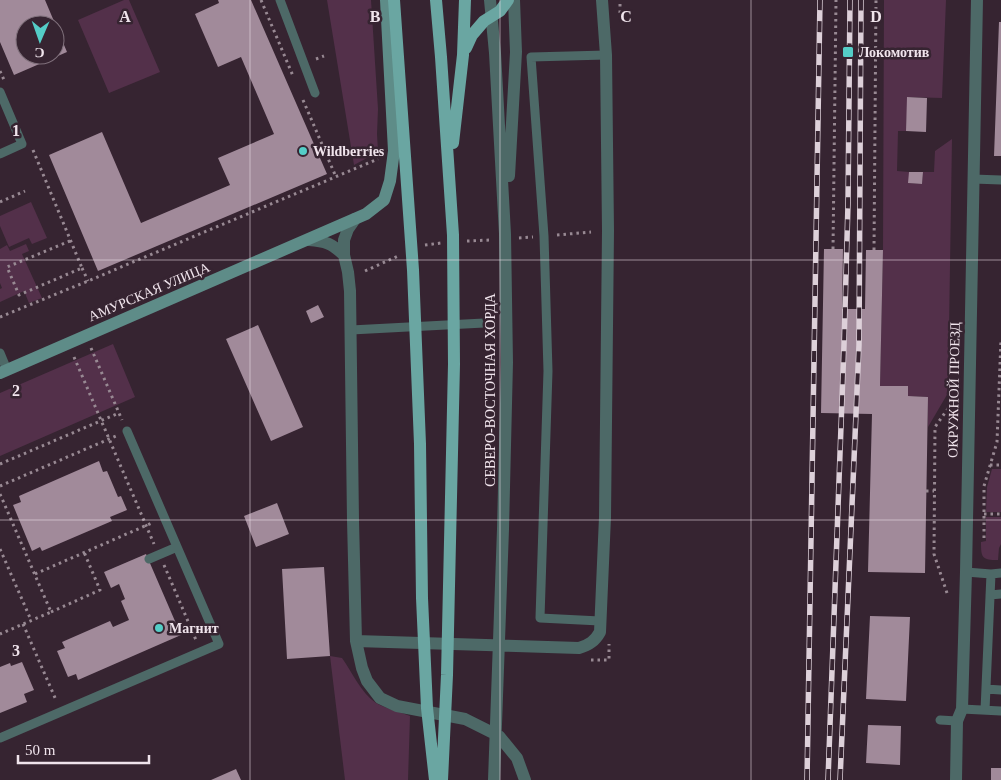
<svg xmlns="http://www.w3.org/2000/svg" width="1001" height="780" font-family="Georgia,serif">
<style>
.green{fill:#53304a}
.building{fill:#a18a9a;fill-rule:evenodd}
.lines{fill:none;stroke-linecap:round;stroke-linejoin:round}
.path{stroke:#988993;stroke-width:3;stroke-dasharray:2.5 4;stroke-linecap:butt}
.lane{stroke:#4d6967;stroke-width:9}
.street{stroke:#4d6967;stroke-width:12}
.secondary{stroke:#5e8c88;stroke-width:12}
.primary{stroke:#6aa6a2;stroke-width:12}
.rail-casing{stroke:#ddd0d9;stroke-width:5.5}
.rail{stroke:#362431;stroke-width:4;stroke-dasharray:11;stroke-linecap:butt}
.grid{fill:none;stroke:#f0e4ec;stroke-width:1;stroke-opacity:0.55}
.poi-dot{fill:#54cdc7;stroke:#362431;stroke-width:2}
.labels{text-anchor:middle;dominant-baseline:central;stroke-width:5;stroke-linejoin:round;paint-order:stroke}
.poi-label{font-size:14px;font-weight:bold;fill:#f0e4ec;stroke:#362431;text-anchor:start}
.street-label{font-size:14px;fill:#f0e4ec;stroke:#362431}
.grid-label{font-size:16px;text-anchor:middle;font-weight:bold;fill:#f0e4ec;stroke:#362431;stroke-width:5;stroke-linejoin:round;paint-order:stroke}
</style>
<rect width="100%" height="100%" fill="#362431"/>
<path class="green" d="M124 0H129L160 72 109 93 78 20Z
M327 0H371L378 109 377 134 378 151 367 158 354 165Z
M884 0H946L942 98 908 97 906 131H898L897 171 909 172V183L922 184 923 172H934L935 151 952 139 948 393 928 427V397L908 396V386H880L883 250Z
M31 202 47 238 32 244 29 238 9 247 0 226V216Z
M26 244 29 251 22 254 42 298 29 303 24 291 0 302V289L2 288 0 283V249L7 245 10 251Z
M113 344 135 397 0 456V393Z
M992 469H1001V512H986L987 487Z
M986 517H1001V544L999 548 998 560C982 560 981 558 981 542L986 541Z
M330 656 342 658C352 672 361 693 376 703 384 708 400 712 410 716L408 780H345Z"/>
<path class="building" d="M0 0H45L67 52 14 75 0 42ZM25 25H55V55H25Z
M218 0H251L327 174 98 271 49 155 102 132 141 223 230 185 218 158 274 134 241 57 218 67 195 14 219 3Z
M999 22H1001V156H994Z
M907 97 927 98 926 132 906 131Z
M909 172H923L922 184 908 183Z
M824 249H843L842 309H865L866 250H883L880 386H908V396L928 397 925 573 868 572 872 414 821 413Z
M318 305 324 317 311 323 306 311Z
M258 325 303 427 271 441 226 339Z
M99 461 103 472 107 471 118 497 121 496 127 510 110 517 112 521 42 551 40 547 32 551 13 505 21 502 19 496Z
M277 503 289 534 256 547 244 516Z
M146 554 181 635 78 680 76 674 68 677 57 651 65 648 62 642 110 621 113 627 129 620 121 601 125 599 119 584 111 588 104 572Z
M324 567 330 656 287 659 282 569Z
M870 616 910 617 906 701 866 699Z
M22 662 34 690 24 694 27 702 0 713V667L10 663 11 666Z
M868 725 901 726 900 765 866 763Z
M991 768H1001V780H991Z
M236 769 241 780H211Z"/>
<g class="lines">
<path class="path" d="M261 0 293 76
M620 13V0
M316 59 324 56
M0 71 4 80
M303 100 336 177
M33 150 82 268 19 295 7 267 70 241
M0 202 25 191
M557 235 591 232
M519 238 533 237
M467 241 491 240
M425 245 441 243
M833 249 836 0
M874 250 876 0
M82 268 88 281
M365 271 398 256
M0 317 88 281 378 159
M91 348 119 413
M74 357 154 544
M0 464 119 413 122 420
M990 465H1001
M0 486 116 436
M926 491H934
M0 494 51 612 0 634
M984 514H1001
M984 538V486L997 442 1001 339
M0 549 31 620
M164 565 196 640
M35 574 154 522
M947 593 934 554 935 427 954 400
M51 612 100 590 84 552
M23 624 56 700
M591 660H609V644"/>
<path class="lane" d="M280 0 315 93
M0 92 22 144 0 154
M973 179 1001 180
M351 330 484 323
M0 353 7 370
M149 559 177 547
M966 572 991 574 1001 573
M990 595 1001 594
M600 621 540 618 548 371 544 236 531 57 606 55
M986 689 1001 690
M962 709 1001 711
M985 710 991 574
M940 720 957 721
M0 738 219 644 127 431"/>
<path class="street" d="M490 0 495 53 505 234 507 362 503 529 494 780
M509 176 516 52 514 0
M355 219 348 229 344 240V255L348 272 350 291 353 520 356 641 362 668 367 681 380 698 397 706 465 719 499 736 517 758 525 780
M309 240C326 241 332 244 344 255
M356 641 579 648C589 645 595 641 600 632L605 517 608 231 606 55 602 0
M956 780 957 721 962 709 966 572 977 0"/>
<path class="secondary" d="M0 373 366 214 384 200 390 181 394 151 386 0"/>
<path class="primary" d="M394 0 413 270 420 444 422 598 427 708 435 780
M436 0 441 57 453 235 454 364 447 675 442 780
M466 48 472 35 484 21 500 11 508 0
M453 143 463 55 465 0"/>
<g class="rail-casing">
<path id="rail" d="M807 780 820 0
M828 780 844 345 848 204 850 0
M840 780 859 345 861 0"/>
</g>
<use href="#rail" class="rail"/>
</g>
<path class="grid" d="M250 0V780M500 0V780M751 0V780M0 260H1001M0 520H1001"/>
<g class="poi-dot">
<rect x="842" y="46" width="12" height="12" rx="2.5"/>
<circle cx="303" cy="151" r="5"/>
<circle cx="159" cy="628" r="5"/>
</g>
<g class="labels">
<g class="poi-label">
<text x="859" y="52">Локомотив</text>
<text x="313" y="151">Wildberries</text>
<text x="169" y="628">Магнит</text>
</g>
<g class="street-label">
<text transform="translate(149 292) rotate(-23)">АМУРСКАЯ УЛИЦА</text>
<text transform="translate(490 390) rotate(-90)">СЕВЕРО-ВОСТОЧНАЯ ХОРДА</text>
<text transform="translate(954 390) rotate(-89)">ОКРУЖНОЙ ПРОЕЗД</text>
</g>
</g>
<g class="grid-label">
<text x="125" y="22">A</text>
<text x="375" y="22">B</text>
<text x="626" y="22">C</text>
<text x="876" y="22">D</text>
<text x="16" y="136">1</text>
<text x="16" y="396">2</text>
<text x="16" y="656">3</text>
</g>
<g transform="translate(40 40) rotate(182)"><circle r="24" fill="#362431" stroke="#80717c"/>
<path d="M0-4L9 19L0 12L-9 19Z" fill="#54cdc7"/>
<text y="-8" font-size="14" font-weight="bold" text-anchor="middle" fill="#f0e4ec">С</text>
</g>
<path d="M18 755v8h131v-8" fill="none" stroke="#f0e4ec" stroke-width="2.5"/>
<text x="25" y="755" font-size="15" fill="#f0e4ec" stroke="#362431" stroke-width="4" paint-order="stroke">50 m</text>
</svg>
